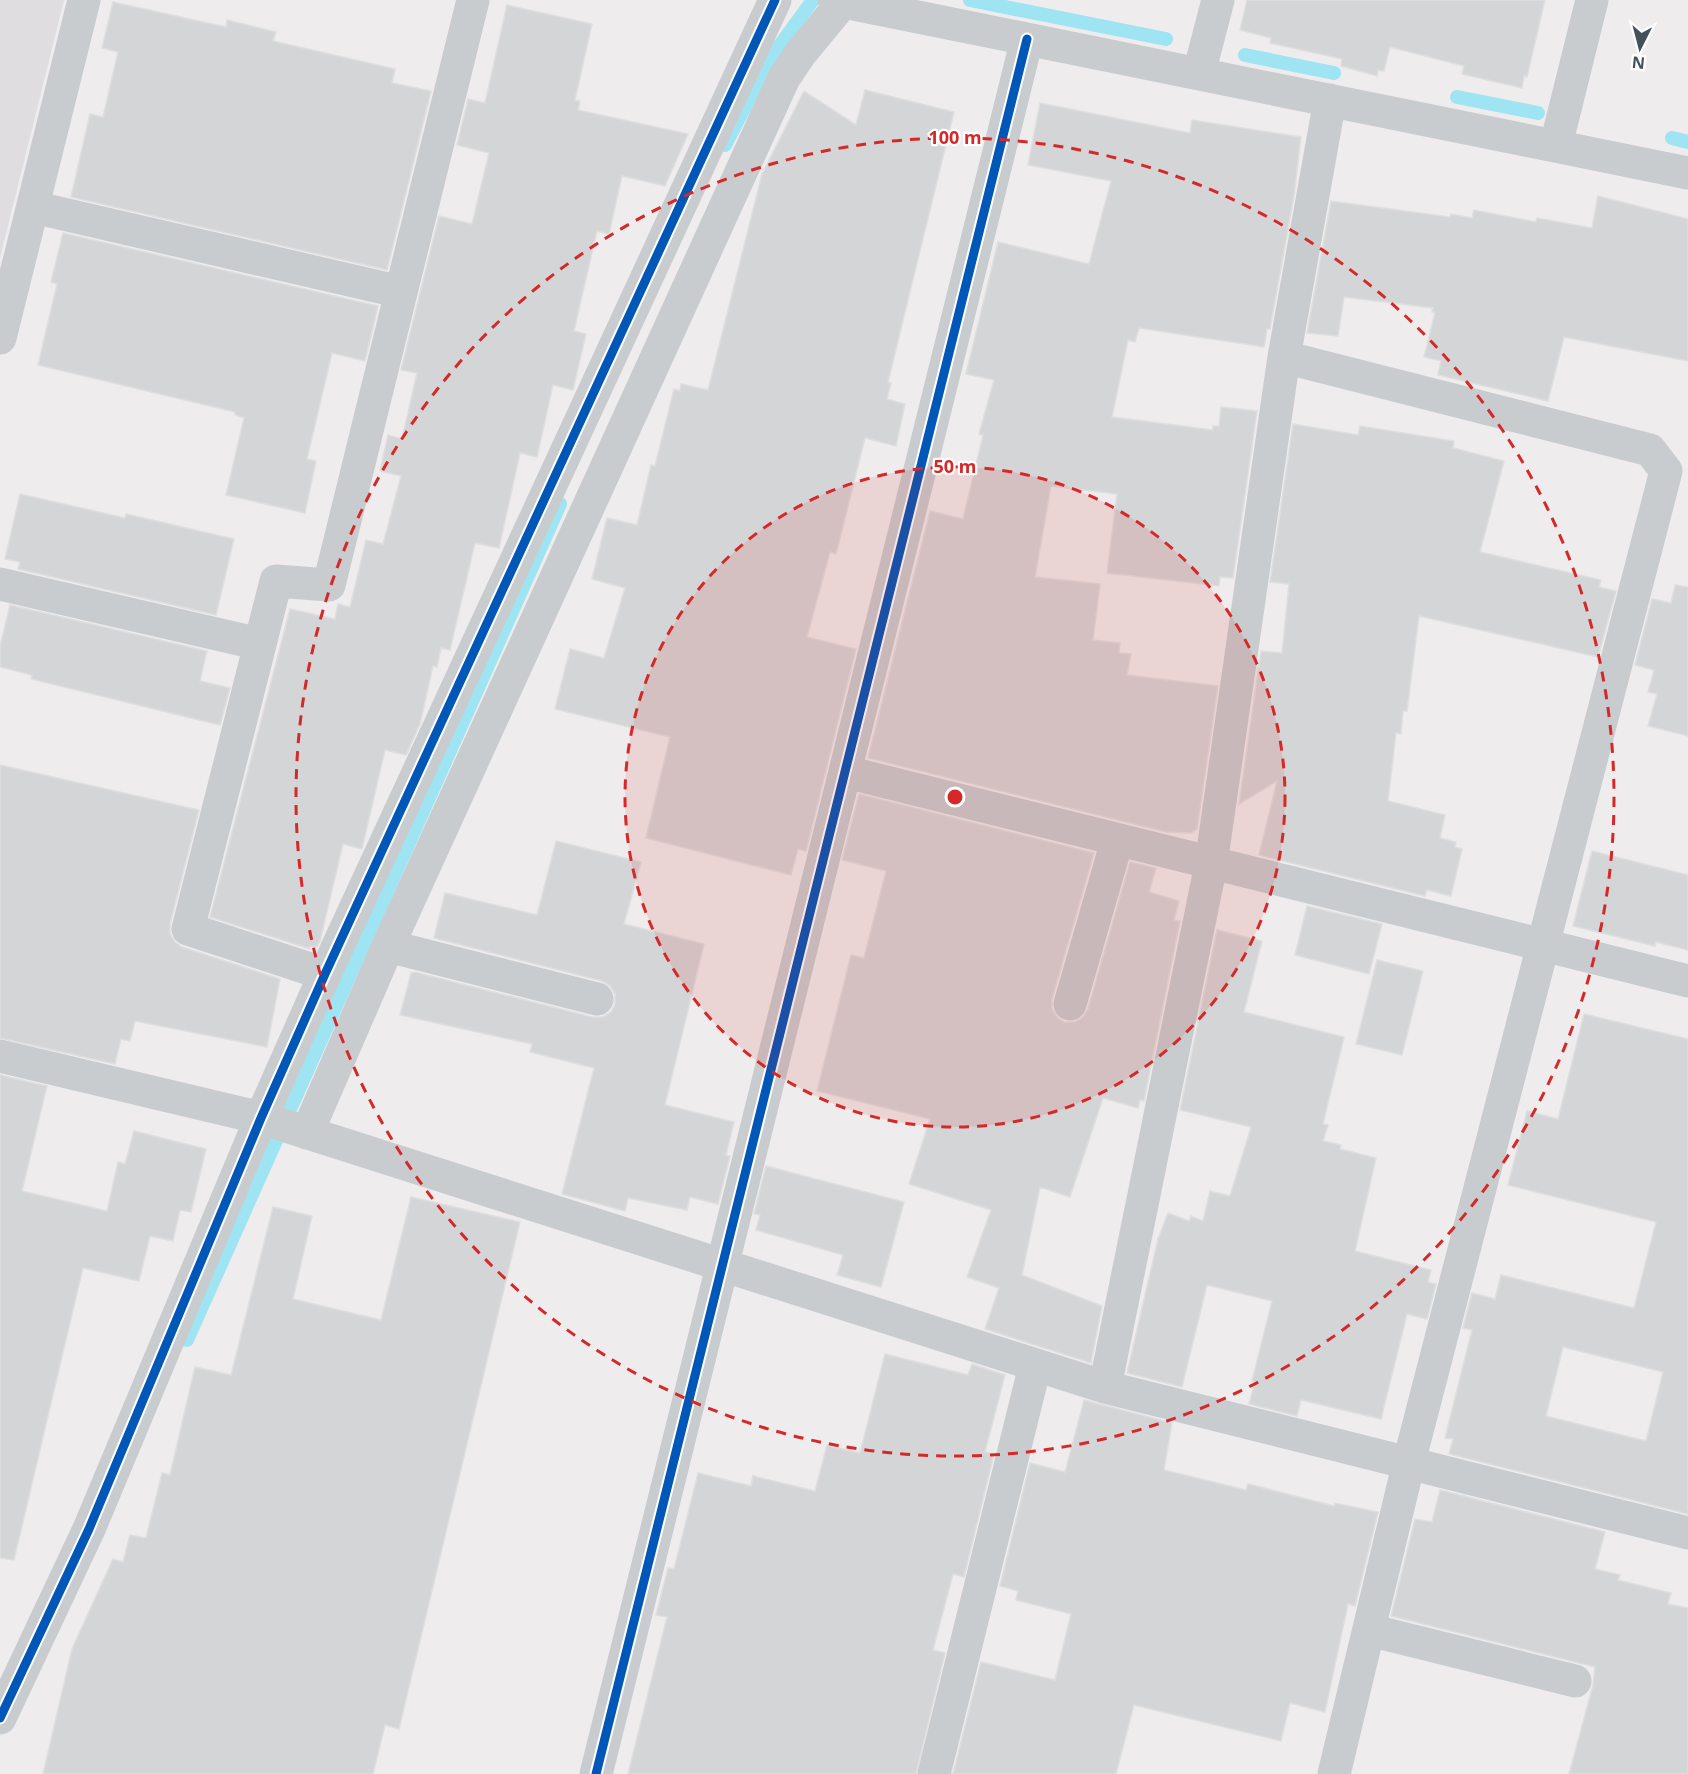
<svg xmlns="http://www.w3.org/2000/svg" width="1688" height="1774" font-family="'Noto Sans',sans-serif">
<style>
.education{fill:#dfdddf}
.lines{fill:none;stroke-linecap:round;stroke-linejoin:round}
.stream{stroke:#9ee4f2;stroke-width:14}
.building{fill:#d4d5d7;stroke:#dfdedf;stroke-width:1.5;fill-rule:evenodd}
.minor{stroke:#c8ccce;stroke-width:33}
.cycleway-casing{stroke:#fff;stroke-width:13}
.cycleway{stroke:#0057b8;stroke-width:9}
.ring{fill:none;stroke:#d62828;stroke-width:3;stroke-dasharray:10 8}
.centre{fill:#d62828;stroke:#fff;stroke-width:3}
.ring-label{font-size:18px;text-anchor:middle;font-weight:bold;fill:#d62828;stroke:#fff;stroke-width:4.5;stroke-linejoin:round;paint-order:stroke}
</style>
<rect width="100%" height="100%" fill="#eeecec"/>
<path class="education" d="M0 0H64L0 258Z"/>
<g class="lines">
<path class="stream" d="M970 0 1166 39
M1245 55 1334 73
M1457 97 1538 113
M1672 138 1688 142
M725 145 770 59 813 0
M187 1340 560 504"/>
</g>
<path class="building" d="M1247 0H1545L1527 77 1524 76 1522 88 1462 74 1464 66 1390 47 1384 71 1378 70 1377 76 1341 66 1342 59 1270 43 1271 38 1240 30Z
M113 2 226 27 227 20 276 32 273 41 395 69 392 83 431 91 387 270 71 197 90 114 103 117 118 52 102 48Z
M507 5 592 24 575 100 580 101 578 110 688 134 665 186 622 176 609 234 597 231 574 331 586 334 573 390 553 385 537 457 520 453 499 548 475 543 450 650 441 648 437 667 433 666 420 724 406 755 385 750 362 849 343 844 320 941 317 947 310 946V949L210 917 290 609 335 619 338 604 350 607 366 540 383 544 401 476 380 471 388 435 402 439 417 373 401 370 439 216 472 224 489 153 457 145 468 99 485 103Z
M865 90 954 112 888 382 891 383 887 399 905 404 896 446 865 438 836 554 830 552 807 637 856 649 806 851 798 849 791 875 646 838 670 737 555 709 570 649 604 658 625 588 592 579 607 518 637 525 651 465 655 466 674 389 680 391 681 384 708 390 762 174 804 91 856 125Z
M1040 103 1190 133 1192 120 1301 137 1294 196 1270 329H1267L1264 347 1139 328 1135 342 1128 340 1112 417 1213 430V426H1219L1221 407 1257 411 1233 578 1220 577 1219 586 1107 573 1117 494 1051 486 1035 577 1100 584 1093 640 1120 643 1119 653 1131 654 1127 675 1218 686 1197 829 1191 833 1166 832 868 758 930 511 963 519 983 435 979 434 994 380 966 374 998 242 1089 264 1111 181 1028 165Z
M1598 196 1688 219V361L1564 337 1548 401 1438 375 1441 361 1424 357 1435 312H1432L1433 308 1344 297 1338 336 1307 333 1331 201 1450 217 1451 214 1472 218 1474 210 1536 222 1537 218 1592 228Z
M63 233 378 306 365 361 332 353 307 459 316 461 305 513 226 495 244 418 235 415V412L38 365 57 284 51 282Z
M1293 424 1358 435 1360 426 1454 441 1453 448 1504 461 1480 552 1601 580 1599 587 1616 591 1598 657 1419 616 1407 711H1403L1401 734 1396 733 1388 801 1445 815 1440 838 1456 842 1455 847 1462 849 1451 896 1427 890 1425 896 1259 855 1277 781 1239 804 1261 651 1282 653 1289 584 1270 582Z
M20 494 125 518 126 514 234 539 216 615 18 569 20 562 5 559Z
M1675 585 1688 587V736L1648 726 1657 694 1648 692 1654 670 1635 665 1652 599 1671 603Z
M10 605 207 651 200 681 230 688 220 725 31 679 32 675 0 667V646Z
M0 765 199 810 170 924V934L175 942 182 947 280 979 267 1047 135 1021 130 1041 121 1039 115 1064 0 1038Z
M859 794 1094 853 1052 999V1009L1057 1017 1064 1022H1075L1083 1017 1088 1009 1130 862 1156 868 1149 892 1179 901 1174 920 1180 921 1144 1101 1140 1100 1138 1108 1103 1098 1070 1197 1040 1187 1022 1275 1102 1306 1091 1363 985 1329 999 1288 967 1277 991 1210 909 1184 930 1119 817 1091 851 955 864 958 886 871 842 860Z
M556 841 641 862 624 924 704 944 665 1105 734 1122 726 1155 730 1156 718 1204 690 1197 687 1210 628 1198 625 1211 562 1194 594 1068 530 1052 532 1044 400 1015 411 973 415 972 592 1017H603L611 1012 615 1004V994L610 986 602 981 434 938 445 893 537 915Z
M1592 851 1688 875V950L1656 942 1655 946 1573 926Z
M1307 906 1382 924 1369 974 1295 955Z
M1217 930 1262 941 1244 1012 1344 1037 1323 1124 1328 1125 1323 1141 1341 1145 1340 1149 1376 1158 1355 1251 1431 1270 1428 1282 1436 1284 1427 1319 1407 1314 1381 1419 1301 1400 1297 1416 1249 1404 1255 1382 1252 1381 1272 1301 1207 1285 1182 1387 1127 1373 1158 1239 1168 1213 1189 1221 1191 1216 1203 1221 1210 1191 1230 1196 1251 1127 1180 1110Z
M1377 960 1423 971 1402 1055 1356 1044Z
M1584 1014 1688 1039V1514L1449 1454 1453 1439 1445 1438 1472 1330 1463 1328 1472 1293 1495 1299 1501 1275 1634 1308 1656 1222 1508 1185 1527 1111 1558 1119ZM1563 1347 1663 1372 1646 1441 1546 1416Z
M0 1075 47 1086 22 1191 107 1211 118 1162 125 1164 134 1131 206 1149 191 1212 180 1210 173 1241 150 1236 139 1281 83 1268 14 1560 0 1558Z
M766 1166 904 1202 881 1287 837 1275 843 1255 756 1230 760 1215 754 1214Z
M411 1197 520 1222 399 1729 385 1725 373 1774H43L72 1649 113 1559 123 1562 130 1535 146 1538 162 1473 170 1475 195 1367 231 1375 273 1207 312 1216 293 1299 381 1320Z
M885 1354 968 1375 972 1364 1005 1375 985 1452 994 1454 964 1577 953 1574 933 1650 945 1653 916 1774H628L667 1617 656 1615 668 1568 674 1569 698 1473 751 1486 753 1476 815 1491 827 1445 860 1453Z
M1084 1400 1172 1423 1164 1470 1246 1490 1248 1484 1334 1506 1335 1503 1378 1512 1355 1606 1348 1604 1325 1712 1290 1703 1281 1741 1134 1705 1116 1774H953L981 1662 1055 1680 1071 1614 1016 1600 1018 1591 1000 1586 1030 1463 1065 1472Z
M1440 1490 1605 1532 1595 1569 1620 1575 1618 1580 1671 1593 1668 1604 1688 1608V1774H1569L1593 1685 1595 1667 1391 1616 1415 1519 1432 1522Z"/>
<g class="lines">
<path class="minor" d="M834 0 1688 173
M1199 73 1218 0
M1556 145 1592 0
M33 207 401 292
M0 338 84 0
M1284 357 1650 450 1666 471 1409 1462 1334 1774
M0 584 260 644
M846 772 1688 981
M388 946 597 999
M325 974 188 929 276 581 329 585 473 0
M1070 1004 1117 841
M0 1056 261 1118 1105 1387 1688 1533
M307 1133 388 946 784 78 800 54 843 2
M1105 1387 1211 864 1284 357 1330 100
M1369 1630 1575 1681
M0 1718 89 1529 261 1118 325 974 775 0
M596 1774 1027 39
M934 1774 1035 1366"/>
<g class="cycleway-casing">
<path id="cycleway" d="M0 1718 89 1529 261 1118 325 974 775 0
M596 1774 1027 39"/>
</g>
<use href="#cycleway" class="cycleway"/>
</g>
<circle cx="955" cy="797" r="330" fill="#d62828" fill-opacity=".12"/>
<g class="ring">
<circle cx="955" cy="797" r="330"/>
<circle cx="955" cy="797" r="659"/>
</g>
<circle cx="955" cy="797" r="9" class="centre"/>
<g class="ring-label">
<text x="955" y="144">100 m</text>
<text x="955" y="473">50 m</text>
</g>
<g transform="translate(1640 48) rotate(186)" stroke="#ffffff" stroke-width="4.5" paint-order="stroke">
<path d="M0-4.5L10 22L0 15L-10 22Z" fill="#42515b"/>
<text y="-9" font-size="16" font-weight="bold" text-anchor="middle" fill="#42515b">N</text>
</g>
</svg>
